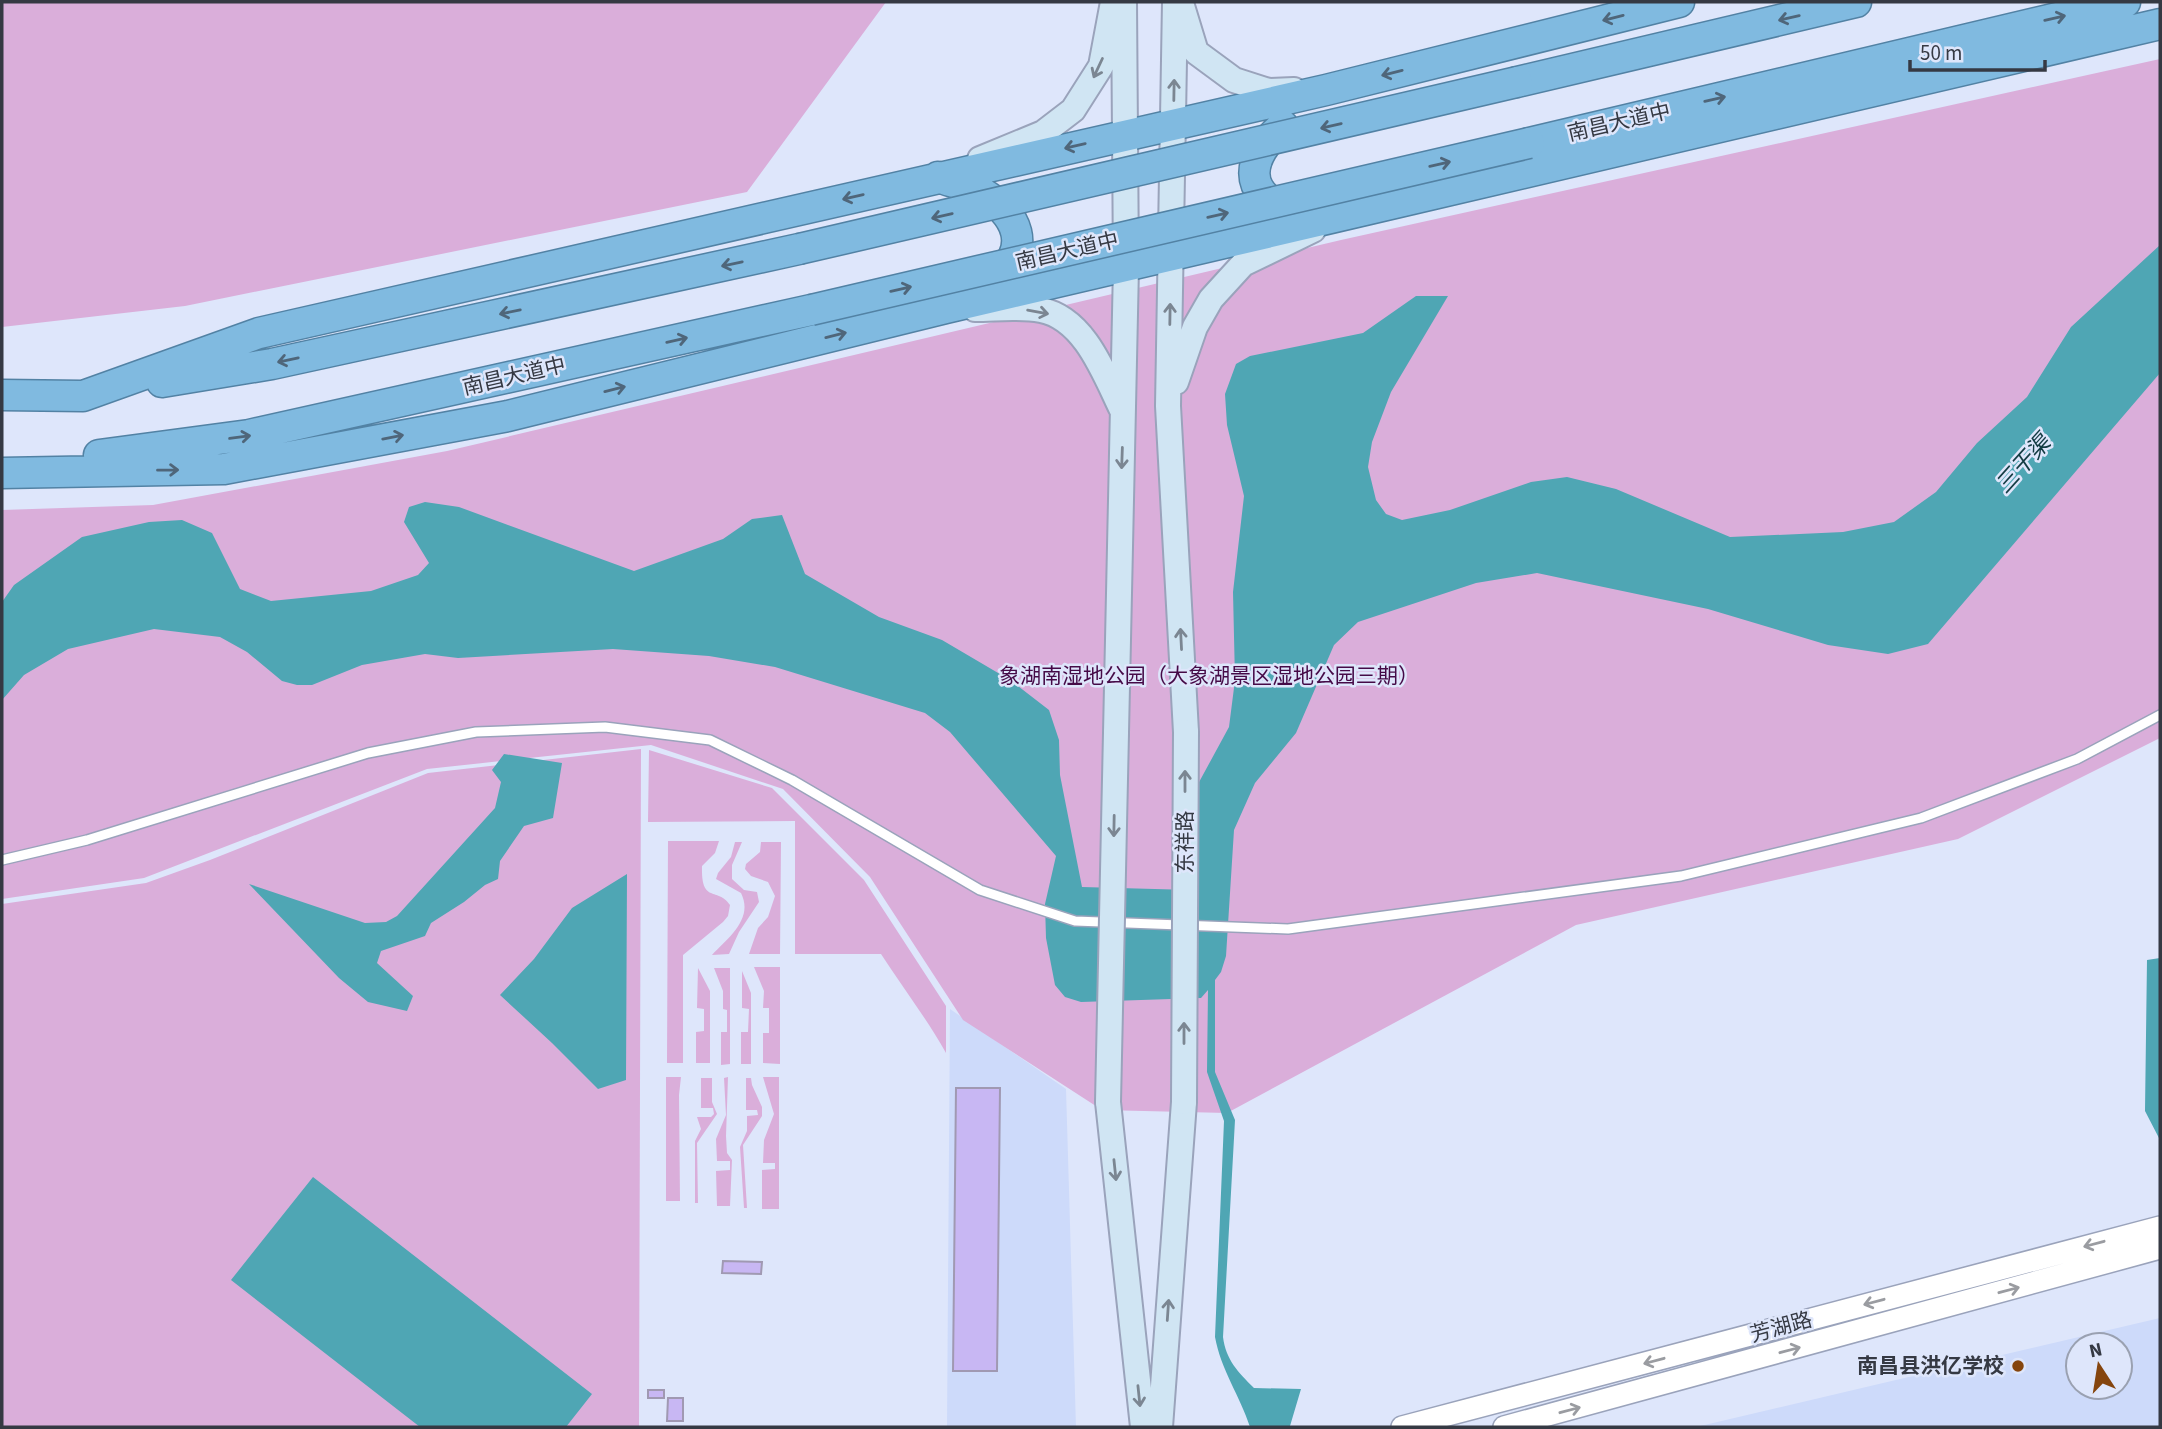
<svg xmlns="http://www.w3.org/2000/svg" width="2162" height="1429" font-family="'Source Sans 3','Noto Sans SC',sans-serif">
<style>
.built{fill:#cddafa;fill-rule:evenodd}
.green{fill:#daaeda}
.water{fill:#4fa6b4}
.building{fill:#c8b7f3;stroke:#a099b2;stroke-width:2}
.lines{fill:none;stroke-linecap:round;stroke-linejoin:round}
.service-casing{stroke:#9aa3bb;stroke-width:12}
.tertiary-casing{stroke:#9aa3bb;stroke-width:24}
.secondary-casing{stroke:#9aa3bb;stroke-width:28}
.trunk-casing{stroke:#5282a4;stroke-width:33}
.service{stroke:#fff;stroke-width:9}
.tertiary{stroke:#fff;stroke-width:21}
.secondary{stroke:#d0e5f3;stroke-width:24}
.trunk{stroke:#80bae0;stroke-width:30}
.secondary-bridge-casing{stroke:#9aa3bb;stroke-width:28;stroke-linecap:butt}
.trunk-bridge-casing{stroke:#5282a4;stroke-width:33;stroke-linecap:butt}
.secondary-bridge{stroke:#d0e5f3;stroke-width:24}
.trunk-bridge{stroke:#80bae0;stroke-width:30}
.oneway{stroke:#4f667a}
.oneway2{stroke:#7b8692}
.oneway3{stroke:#9a9ca1}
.poi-dot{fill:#85450e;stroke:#dee6fb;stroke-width:2.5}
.labels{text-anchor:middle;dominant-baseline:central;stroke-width:5;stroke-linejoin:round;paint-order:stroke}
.street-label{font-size:21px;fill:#353943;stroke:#dee6fb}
.park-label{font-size:21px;fill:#450a47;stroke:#dee6fb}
.poi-label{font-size:21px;font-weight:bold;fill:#353943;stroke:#dee6fb;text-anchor:end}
.water-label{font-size:23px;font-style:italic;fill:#133c43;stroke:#dee6fb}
</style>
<rect width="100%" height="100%" fill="#dee6fb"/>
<path class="built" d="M950 1009 1066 1089 1076 1427H947Z
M2160 1318V1427H1696ZM2078 1345H2120V1387H2078Z"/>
<path class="green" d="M2 2H886L747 192 185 306 2 327Z
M2160 59V738L1958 839 1576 925 1227 1113 1102 1110 963 1020 870 877 783 789 651 745 427 769 144 878 2 899V510L153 505 447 451 1341 240Z
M641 749 639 1427H2V904L146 883 210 860 428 773Z
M649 750 772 788 864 880 946 1006V1053C927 1019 903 988 881 954H795V821L648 822Z
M668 841H719L715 853 702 866C701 905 717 886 730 905L728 916 723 922 683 955V1063H667Z
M735 842H742L732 865V879L744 890 757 892 759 902 739 932 729 954 712 955C728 938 754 919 741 893L716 879 718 873 731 857Z
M761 842H781L780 954H749L758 928 768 917 775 896 768 882 751 876 745 869 746 864 760 852Z
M754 967H780V1064L763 1063V1033H769V1008H763L764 991Z
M698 968 710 991V1063H696V1032L704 1031V1009L697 1008Z
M714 968H730V1064L721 1065V1032H727V1010L723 1009V991Z
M742 971 751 993V1064H741V1032H748L749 1009 742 1008Z
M666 1077H681L679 1095 680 1201H666Z
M728 1077 726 1136 727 1153 732 1160 730 1206H717L716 1171 730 1170V1161H717L716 1139 726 1115 724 1078Z
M763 1077H779V1209H762V1170L775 1169V1163H763L764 1140 774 1114Z
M701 1078H712V1102L717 1114 697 1143 698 1203H695V1141L701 1129 697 1117H711L714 1114 713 1108H701Z
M746 1078H751L752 1085 762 1107V1116L743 1145 747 1208H744L740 1147 747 1131V1116L758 1115 757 1110H746Z"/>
<path class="water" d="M2160 245V373L1928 644 1888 654 1828 645 1708 609 1537 573 1476 583 1358 622 1334 645 1296 733 1255 783 1234 830 1226 956 1221 972 1215 980V1072L1235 1120 1223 1337C1226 1360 1238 1372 1254 1388L1301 1389 1290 1426 1288 1427H1250C1240 1396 1221 1370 1215 1337L1224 1121 1207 1072 1208 990 1201 998 1081 1002 1065 997 1055 985 1046 938 1045 904 1056 856 950 732 925 713 775 667 709 656 613 649 458 658 425 654 362 665 312 685H297L282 681 247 652 220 637 154 629 68 649 24 675 2 700V602L14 585 82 537 149 522 182 520 212 533 240 589 271 601 371 591 418 575 429 563 404 522 409 507 425 502 459 507 634 571 723 539 752 519 782 515 805 574 879 617 942 640 1010 680 1049 710 1059 740 1060 775 1082 887 1191 890 1198 784 1229 727 1235 680 1233 592 1244 496 1227 425 1225 394 1236 364 1250 356 1363 333 1416 296H1448L1391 392 1372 442 1368 467 1376 500 1386 514 1402 520 1450 510 1531 482 1567 477 1616 489 1730 537 1843 532 1894 522 1936 492 1977 443 2027 397 2071 327Z
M504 754 562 763 553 818 524 826 500 861 498 879 485 885 464 902 431 923 425 936 381 951 377 963 413 996 407 1011 368 1002 339 978 249 884 365 923 386 922 397 916 495 808 501 782 492 770Z
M627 874 626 1080 598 1089 552 1043 500 995 534 959 572 908Z
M2160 958V1140L2145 1111 2147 960Z
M313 1177 592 1394 566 1427H420L231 1280Z"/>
<path class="building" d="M956 1088H1000L997 1371H953Z
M723 1261 762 1262 761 1274 722 1273Z
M648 1390H664V1398H648Z
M668 1398H683V1421H667Z"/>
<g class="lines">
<g class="service-casing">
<path id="service" d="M2 860 87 840 368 753 476 732 605 727 710 740 792 780 980 890 1075 921 1288 929 1681 876 1921 818 2077 759 2160 715"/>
</g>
<g class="tertiary-casing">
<path id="tertiary" d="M1402 1427 2160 1227
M1504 1427 2160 1248"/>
</g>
<g class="secondary-casing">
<path id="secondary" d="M1175 2 1168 406 1186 732
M1182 6 1196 52 1234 80 1268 91 1294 90
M980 159 1043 133 1073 110 1101 66 1113 2
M975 309C996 309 1020 306 1041 310 1084 318 1104 373 1121 408
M1176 382 1195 327 1211 299 1243 264 1313 230
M1116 733 1126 267 1124 2
M1108 1102 1143 1427
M1160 1427 1184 1102"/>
</g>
<g class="trunk-casing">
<path id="trunk" d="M1517 82 1856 2
M1283 126C1247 156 1240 194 1291 211
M1529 143 2125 2
M938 177C952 182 968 185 980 192 1017 212 1035 250 993 278
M162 382 272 364 799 249
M2 395 83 396 259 333 1326 90 1679 2
M99 455 249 435 811 310
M2 473 224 469 508 416 946 308 2160 24"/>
</g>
<use href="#service" class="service"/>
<use href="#tertiary" class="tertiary"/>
<use href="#secondary" class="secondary"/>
<use href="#trunk" class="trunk"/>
<g class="secondary-bridge-casing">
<path id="secondary-bridge" d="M1108 1102 1116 733
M1184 1102 1186 732"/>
</g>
<g class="trunk-bridge-casing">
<path id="trunk-bridge" d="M799 249 1517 82
M811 310 1529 143"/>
</g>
<use href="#secondary-bridge" class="secondary-bridge"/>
<use href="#trunk-bridge" class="trunk-bridge"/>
</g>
<defs><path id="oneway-shaft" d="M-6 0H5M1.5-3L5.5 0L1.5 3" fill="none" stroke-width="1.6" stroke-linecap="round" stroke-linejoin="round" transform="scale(1.75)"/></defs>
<g class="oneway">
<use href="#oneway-shaft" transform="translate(1613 18) rotate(166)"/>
<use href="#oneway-shaft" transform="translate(1789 18) rotate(167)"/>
<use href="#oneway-shaft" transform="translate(2055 18) rotate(-13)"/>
<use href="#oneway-shaft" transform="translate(1392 73) rotate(166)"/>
<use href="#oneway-shaft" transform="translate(1715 99) rotate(-13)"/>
<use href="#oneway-shaft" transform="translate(1331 126) rotate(167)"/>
<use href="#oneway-shaft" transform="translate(1075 146) rotate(167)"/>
<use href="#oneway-shaft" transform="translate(1440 164) rotate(-13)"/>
<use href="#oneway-shaft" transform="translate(853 197) rotate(167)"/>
<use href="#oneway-shaft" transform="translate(1218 215) rotate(-13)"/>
<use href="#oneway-shaft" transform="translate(942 216) rotate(167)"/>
<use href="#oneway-shaft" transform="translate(732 264) rotate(168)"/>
<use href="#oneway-shaft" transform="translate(901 289) rotate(-13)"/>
<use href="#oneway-shaft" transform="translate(510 312) rotate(168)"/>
<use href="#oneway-shaft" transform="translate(836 335) rotate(-14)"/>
<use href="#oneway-shaft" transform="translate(677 340) rotate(-13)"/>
<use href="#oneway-shaft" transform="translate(288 360) rotate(168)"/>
<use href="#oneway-shaft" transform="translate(615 389) rotate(-14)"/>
<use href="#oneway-shaft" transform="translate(240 437) rotate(-8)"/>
<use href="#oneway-shaft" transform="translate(393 437) rotate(-11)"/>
<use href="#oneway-shaft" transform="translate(168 470) rotate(-1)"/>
</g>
<g class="oneway2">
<use href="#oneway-shaft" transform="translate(1098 68) rotate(115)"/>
<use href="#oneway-shaft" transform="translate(1174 90) rotate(-89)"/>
<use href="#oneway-shaft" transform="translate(1038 312) rotate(10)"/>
<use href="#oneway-shaft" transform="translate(1170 314) rotate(-89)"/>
<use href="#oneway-shaft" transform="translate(1122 458) rotate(92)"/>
<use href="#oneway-shaft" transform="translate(1181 639) rotate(-93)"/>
<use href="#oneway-shaft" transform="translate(1185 781) rotate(-90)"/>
<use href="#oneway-shaft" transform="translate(1114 826) rotate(91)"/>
<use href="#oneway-shaft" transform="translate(1184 1033) rotate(-90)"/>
<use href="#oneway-shaft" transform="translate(1115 1170) rotate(84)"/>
<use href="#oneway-shaft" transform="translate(1168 1310) rotate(-86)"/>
<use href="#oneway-shaft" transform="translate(1139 1396) rotate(84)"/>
</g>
<g class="oneway3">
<use href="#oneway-shaft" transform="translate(2094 1244) rotate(165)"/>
<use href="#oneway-shaft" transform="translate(2009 1290) rotate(-15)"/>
<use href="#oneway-shaft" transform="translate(1874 1302) rotate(165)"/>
<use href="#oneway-shaft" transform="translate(1790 1350) rotate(-15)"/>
<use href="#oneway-shaft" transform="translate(1654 1361) rotate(165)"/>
<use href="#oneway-shaft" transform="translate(1570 1410) rotate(-15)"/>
</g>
<circle class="poi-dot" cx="2018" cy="1366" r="7"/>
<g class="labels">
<g class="street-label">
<text transform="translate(1619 122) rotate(-13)">南昌大道中</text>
<text transform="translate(1067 251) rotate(-13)">南昌大道中</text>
<text transform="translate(514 376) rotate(-13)">南昌大道中</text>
<text transform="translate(1185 842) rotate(-90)">东祥路</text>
<text transform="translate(1781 1327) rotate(-15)">芳湖路</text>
</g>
<g class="park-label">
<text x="1209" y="676">象湖南湿地公园（大象湖景区湿地公园三期）</text>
</g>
<g class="poi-label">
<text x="2004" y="1366">南昌县洪亿学校</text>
</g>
<g class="water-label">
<text transform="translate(2023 464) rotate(-48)">三干渠</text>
</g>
</g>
<rect width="2162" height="1429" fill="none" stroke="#353943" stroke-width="7"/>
<g transform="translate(2099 1366) rotate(348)"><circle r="33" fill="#dee6fb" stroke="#9aa1b1" stroke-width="2"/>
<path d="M0-5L12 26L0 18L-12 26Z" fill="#85450e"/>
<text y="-10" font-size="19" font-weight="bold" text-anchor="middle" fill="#353943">N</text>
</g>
<path d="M1910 60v10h135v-10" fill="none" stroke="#353943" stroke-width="3.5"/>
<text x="1920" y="60" font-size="21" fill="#353943" stroke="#dee6fb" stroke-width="5" paint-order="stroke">50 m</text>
</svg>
